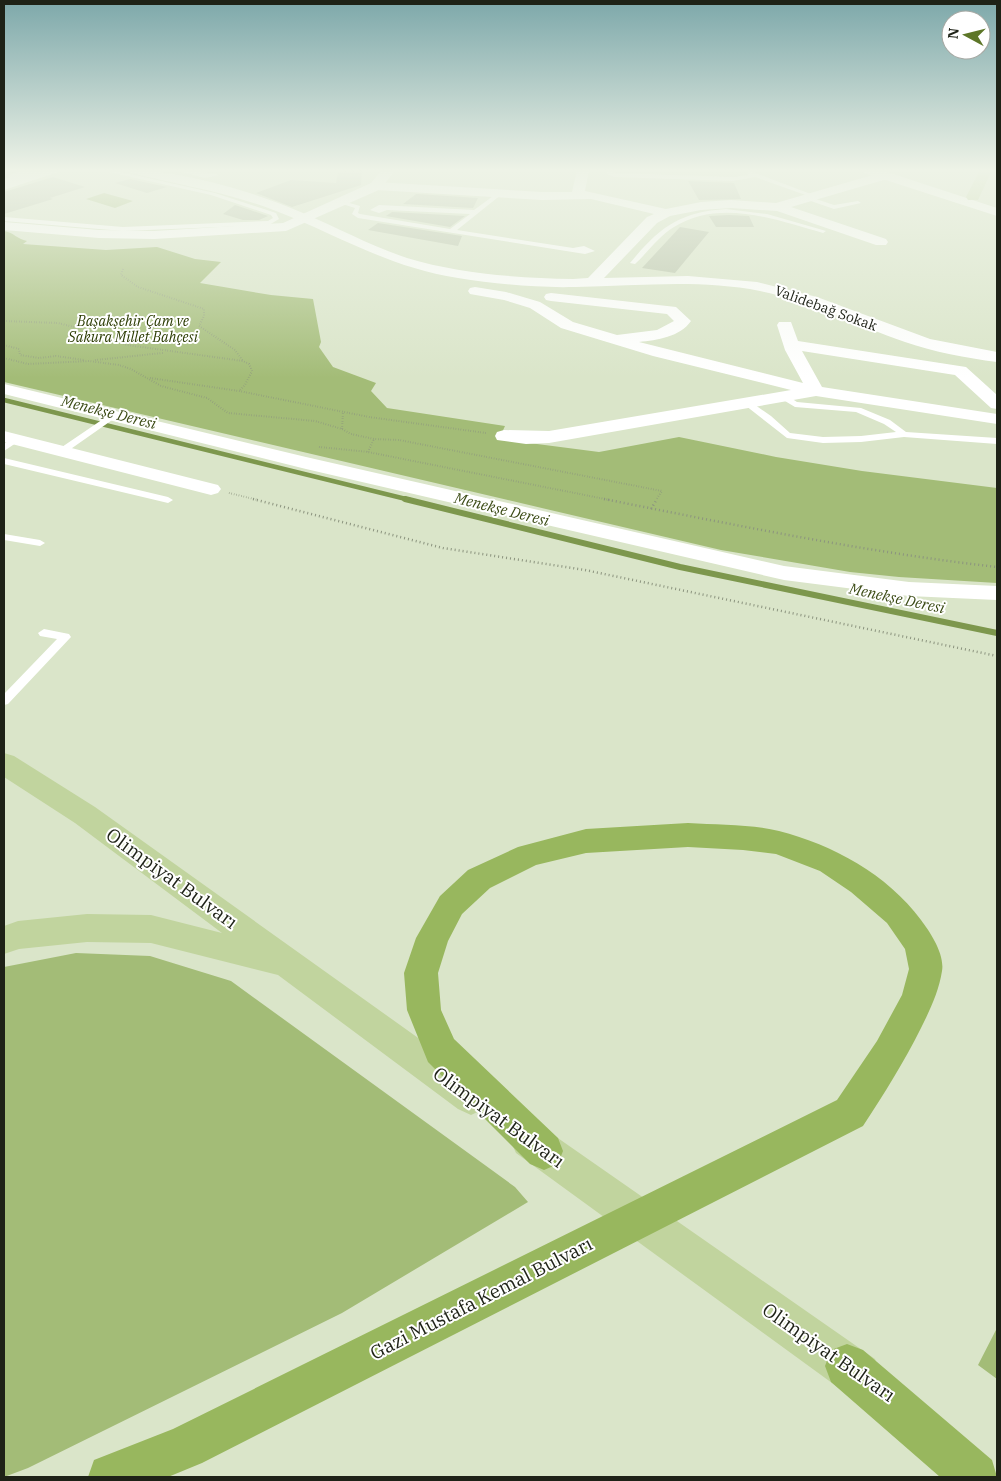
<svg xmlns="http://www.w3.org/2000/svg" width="1001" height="1481" font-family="'IBM Plex Serif',serif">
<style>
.green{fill:#a3bc77}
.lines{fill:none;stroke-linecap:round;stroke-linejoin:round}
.stream-far1{stroke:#7d974d;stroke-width:4.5}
.stream{stroke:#7d974d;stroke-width:6}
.building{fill:#b8c3a8}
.path-far1{stroke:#8c947f;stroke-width:2;stroke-dasharray:0.5 2;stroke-linecap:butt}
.path{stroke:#8c947f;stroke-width:2.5;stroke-dasharray:1 3;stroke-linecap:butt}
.lane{fill:#fff;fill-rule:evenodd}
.street{fill:#fff;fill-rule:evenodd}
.secondary{fill:#fff;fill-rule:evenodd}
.primary{fill:#c1d49e;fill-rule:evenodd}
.highway{fill:#98b75e;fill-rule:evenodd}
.labels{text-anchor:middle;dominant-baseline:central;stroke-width:4;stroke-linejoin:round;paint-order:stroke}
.far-street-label{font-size:14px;fill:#1e2217;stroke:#fff}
.far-park-label{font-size:14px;font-style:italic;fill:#2b3b02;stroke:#fff}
.far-water-label{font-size:15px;font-style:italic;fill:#3a4a14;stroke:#fff}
.near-street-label{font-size:19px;fill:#1e2217;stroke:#fff}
</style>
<rect width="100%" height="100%" fill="#dae5c9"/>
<path class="green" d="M104 193 133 201 115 208 86 199Z
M4 231C13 232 17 239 27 241L23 244 106 250 157 247 195 259 221 262 200 283 271 295 313 299 321 342 319 347 333 367 376 383 371 391 387 408 505 426 499 439 599 452 679 437 776 457 862 471 997 488V583L899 577 850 572 721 550 4 382Z
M76 953 150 956 231 981 515 1187 528 1202 342 1313 28 1468 4 1477V967Z
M997 1328V1379L978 1365Z"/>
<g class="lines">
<path class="stream-far1" d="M4 400 410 500"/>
<path class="stream" d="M405 499 680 567 997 633"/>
</g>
<path class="building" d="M362 170 361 185 292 207 256 193 291 180 336 183 338 171Z
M53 177 85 187 50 198 53 199 4 214V192Z
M130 179 167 187 147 193 115 183Z
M688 181 734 183 741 199 699 200Z
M416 194H418L478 198 473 208 403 204Z
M235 205 268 216 259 220H243L223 214Z
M392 212 465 216 450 227 386 216Z
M729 215 749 216 754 227H716L709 216Z
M378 223 462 236 458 246 368 230Z
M680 227 709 232 675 273 642 268Z"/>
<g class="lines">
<path class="path-far1" d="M123 269 121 275 138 287 204 309V316L199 326 235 350 243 361
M4 321 58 323 94 332 127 345 243 361 249 364 252 371 245 385 239 391
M4 345 19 349 20 355 39 358 56 356 84 360
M4 358 28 364 89 361 119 365 131 369 161 386 207 398 228 413 315 421 342 429 351 434 374 439 399 440 662 491 656 500
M95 360 163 353
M150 378 239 391 369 417 486 433
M342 429 343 412
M319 447 368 452 610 500
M368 452 374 439
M229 493 258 500"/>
<path class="path" d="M253 499 443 548 585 570 997 656
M604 499C735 525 865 552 997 567
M651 509 657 499"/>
<path class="lane" d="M22 170H32L10 178 7 176Z
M54 170H64L4 190V186Z
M100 170H112L215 193 276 213 279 219 269 225 123 231 4 221V217L123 227 268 221 273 218 271 215 211 195Z
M174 170C181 170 215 173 219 175L205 178Z
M607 170H613L612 172 615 173 733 177 749 175 747 173 750 171 816 196 811 197 755 177 733 181 614 177 607 174Z
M500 191 502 194 457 230 573 248 584 246 595 251 585 254 358 218 352 214 355 208 336 202 339 200 360 206 358 213 360 214 450 229 470 214 387 210 379 213 370 210 379 205 474 210Z
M807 196 834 205 858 201 861 203 834 209 805 199Z
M726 209 767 214 826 231 823 233C776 220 720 198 674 227 659 236 648 252 635 264L630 263C659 228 679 212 726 209Z
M783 393 797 402 861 408 890 420 906 432 997 438V444L904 437 861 442 823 443 787 438 741 402 748 400 771 416 790 433 823 437 861 436 896 432 884 424 856 412 795 407 780 398 779 396Z
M112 413 115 414V418L65 453H59V449Z
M16 436 20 439 19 441 4 451V444Z
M4 458 168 497 173 500 168 503 4 464Z
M4 534 40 540 45 543 40 546 4 540Z
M44 629 69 634 71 637 8 704 4 705V694L57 639 40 636 38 633Z"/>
<path class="street" d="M32 170H51L49 172 4 187V179Z
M126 170C181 170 252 191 303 213 338 228 371 246 407 258 460 274 518 278 573 279L588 278 647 217 654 214 591 199 542 200 376 190 370 186 376 182 542 192H572L577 170H589L585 191 666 209 701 202 731 200 776 203 883 172 889 176 887 179 791 207 886 239 888 242 886 245H876L777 211 731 208 701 210 670 216 657 223 604 278 688 276 757 282 817 297 930 339 997 352V362C966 358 934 352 905 342 856 325 810 301 760 291 699 279 637 286 575 287 537 288 496 284 458 278 388 267 340 236 276 211 228 192 178 185 128 172Z
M475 287 506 292 540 302 573 322 617 335 657 330 674 321 667 314 551 301 546 300 544 297 546 294 551 293 676 307 691 321C680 337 657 340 639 342L803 383 785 350 777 325 779 322H791L798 341 966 367 997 395V409L991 408 955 375 802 351 822 387 997 414V424L816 396 549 443 526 444 497 440 495 436 497 432 504 430 549 431 791 390 653 356 561 328 530 308 504 300 470 294 468 291 470 288Z
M4 384 306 457 784 566 909 582 997 586V600L909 596 784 580 306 469 4 394Z
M4 431 218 485 221 489 218 493 211 495 4 442Z"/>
<path class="secondary" d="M382 170H395L381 189 286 231 154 239 99 238 4 230V222L99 230 154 231 283 223 371 183Z
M862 170H881L997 208V216L864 173Z"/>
<path class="primary" d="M980 170H992L978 200H968L966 197Z
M4 753 14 756 95 807 484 1085 489 1097 484 1109 471 1115 458 1109 278 975 151 943 87 942 19 949 4 954V926L18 921 87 914 151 915 222 933 75 823 4 777Z
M529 1121 542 1127 875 1359 881 1375 875 1391 859 1397 843 1391 516 1153 510 1140 516 1127Z"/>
<path class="highway" d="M688 823C718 825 750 824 779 831 833 845 887 874 921 920 930 932 945 954 942 971 939 991 930 1010 921 1028 904 1062 884 1094 863 1126L202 1463 168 1477H88L94 1460 173 1429 837 1100 877 1041 902 995 909 969 905 949 887 923 851 892 820 871 776 854 743 850 688 847 586 853 536 865 490 888 462 914 448 941 438 973 441 1010 454 1039 558 1138 563 1151 558 1164 544 1170 530 1164 428 1062 407 1010 404 973 416 938 440 896 468 870 518 847 586 829Z
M847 1344 863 1350 992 1460 997 1477H940L831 1382 825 1366 831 1350Z"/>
</g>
<linearGradient id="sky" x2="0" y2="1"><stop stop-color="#7da8aa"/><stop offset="0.45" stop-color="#eef3e7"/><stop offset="1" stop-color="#eef3e7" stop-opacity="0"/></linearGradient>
<rect width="1001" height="378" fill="url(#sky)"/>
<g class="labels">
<g class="far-street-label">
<text transform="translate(826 308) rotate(20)">Validebağ Sokak</text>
</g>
<g class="far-park-label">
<text x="133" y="321">Başakşehir Çam ve<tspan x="133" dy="16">Sakura Millet Bahçesi</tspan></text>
</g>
<g class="far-water-label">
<text transform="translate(109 412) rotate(14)">Menekşe Deresi</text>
<text transform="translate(502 509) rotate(14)">Menekşe Deresi</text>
<text transform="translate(897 598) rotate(12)">Menekşe Deresi</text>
</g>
<g class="near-street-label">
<text transform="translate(172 878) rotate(36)">Olimpiyat Bulvarı</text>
<text transform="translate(499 1117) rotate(36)">Olimpiyat Bulvarı</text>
<text transform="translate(481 1298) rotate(-27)">Gazi Mustafa Kemal Bulvarı</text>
<text transform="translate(829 1352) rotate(35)">Olimpiyat Bulvarı</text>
</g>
</g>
<rect width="1001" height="1481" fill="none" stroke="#1e2217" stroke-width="10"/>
<g transform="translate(966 35) rotate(277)"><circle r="24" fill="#ffffff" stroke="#a5a7a2"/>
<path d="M0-4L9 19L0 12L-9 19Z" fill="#5d7628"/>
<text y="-8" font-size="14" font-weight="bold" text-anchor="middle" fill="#1e2217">N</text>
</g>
</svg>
